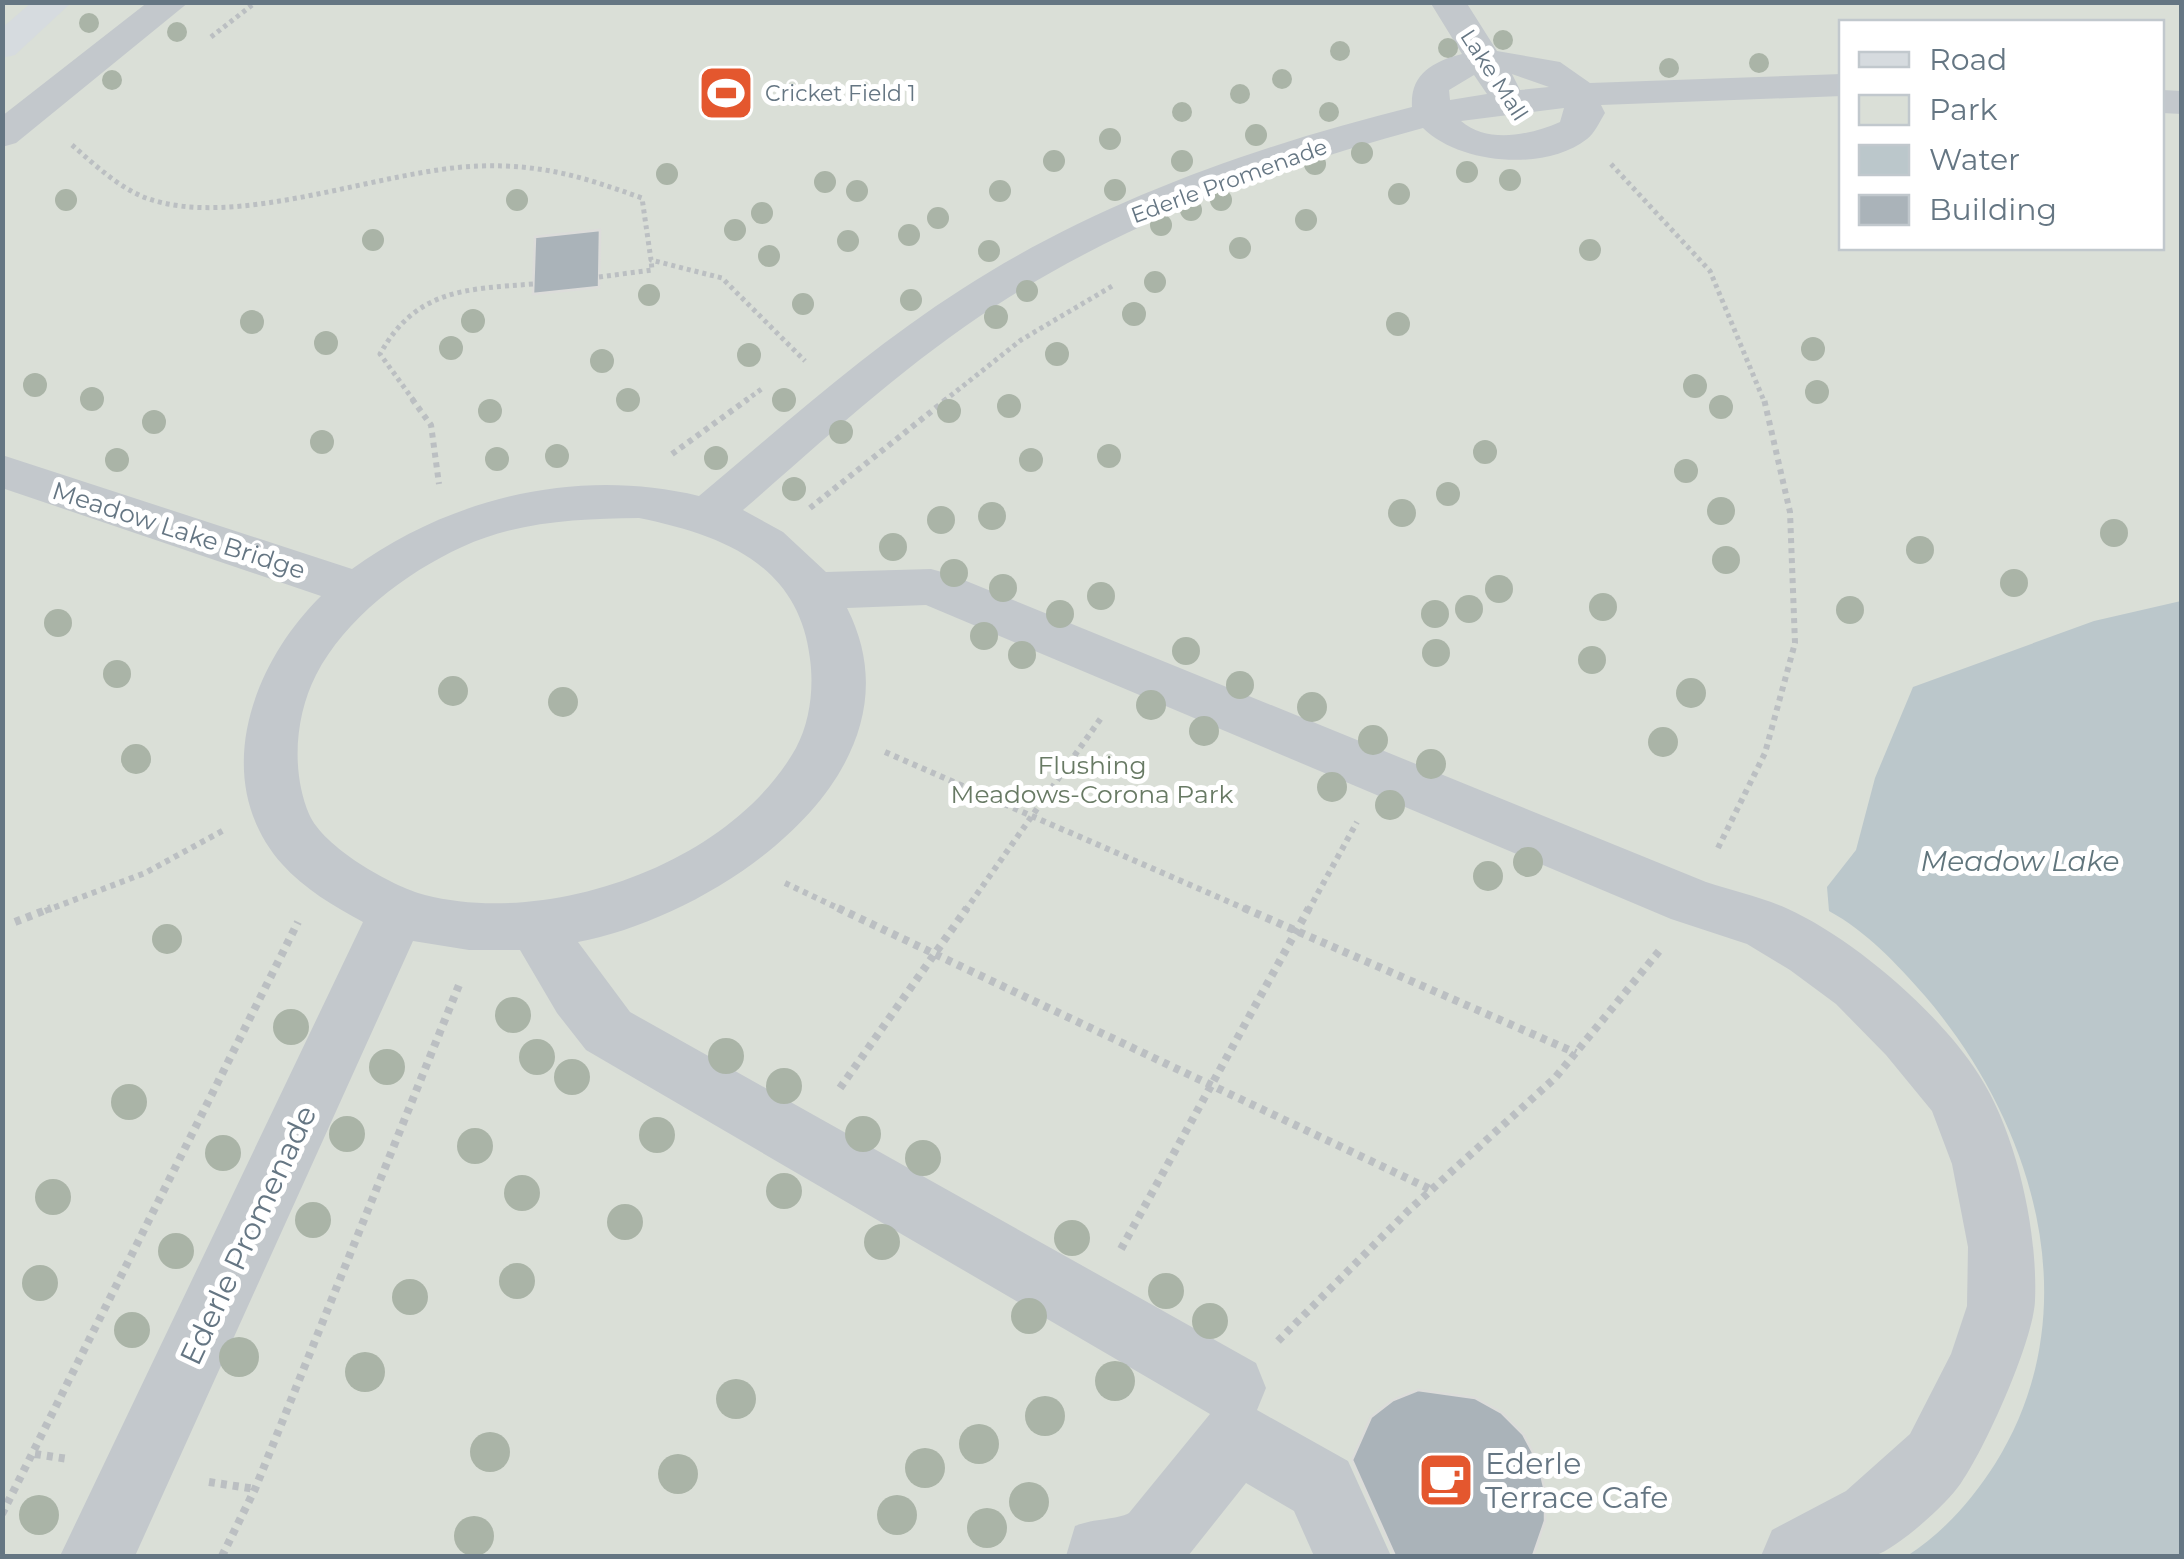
<svg xmlns="http://www.w3.org/2000/svg" width="2184" height="1559" font-family="Montserrat,sans-serif">
<style>
.green{fill:#dadfd7;fill-rule:evenodd}
.water{fill:#bbc7cb}
.building{fill:#aab3b9;stroke:#dcdcda;stroke-width:2.5}
.lines{fill:none;stroke-linecap:round;stroke-linejoin:round}
.path-far2{stroke:#bbbfc2;stroke-width:5;stroke-dasharray:4 4;stroke-linecap:butt}
.path-far1{stroke:#bbbfc2;stroke-width:6;stroke-dasharray:5 5;stroke-linecap:butt}
.path{stroke:#bbbfc2;stroke-width:8;stroke-dasharray:6 6;stroke-linecap:butt}
.street{fill:#c3c8cc;fill-rule:evenodd}
.secondary{fill:#d6dbdf;fill-rule:evenodd}
.tree{fill:#aab4a7}
.labels{text-anchor:middle;dominant-baseline:central;stroke-width:10;stroke-linejoin:round;paint-order:stroke}
.far-street-label{font-size:22px;fill:#657683;stroke:#fff}
.far-poi-label{font-size:22px;fill:#657683;stroke:#fff;text-anchor:start}
.street-label{font-size:25px;fill:#657683;stroke:#fff}
.park-label{font-size:25px;fill:#687a64;stroke:#fff}
.water-label{font-size:28px;font-style:italic;fill:#60757c;stroke:#fff}
.near-street-label{font-size:30px;fill:#657683;stroke:#fff}
.near-poi-label{font-size:30px;fill:#657683;stroke:#fff;text-anchor:start}
</style>
<rect width="100%" height="100%" fill="#fafaf8"/>
<path class="green" d="M3 3H2181V1556H3ZM1842 22H2162V248H1842Z"/>
<path class="water" d="M2181 601V1556H1907C1943 1533 1972 1500 1995 1464 2091 1311 2035 1125 1925 996 1897 964 1866 931 1829 911L1827 887 1856 850 1875 778 1913 687 2094 621Z"/>
<path class="building" d="M600 230 599 287 533 294 535 237Z
M1418 1390 1475 1398 1502 1413 1523 1434 1538 1462 1545 1491V1521L1533 1556H1395L1352 1460 1371 1417 1393 1400Z"/>
<g class="lines">
<path class="path-far2" d="M211 37 256 2
M72 145C95 165 118 187 146 198 237 231 382 169 479 166 543 164 583 177 642 198L651 260 722 278 805 361
M1611 164 1710 271 1764 401
M599 277 652 270 651 260
M414 401 380 354C416 289 466 289 533 284
M745 401 763 388
M944 401 1021 340 1114 285"/>
<path class="path-far1" d="M412 399 431 425 439 484
M672 454 748 399
M810 508 947 399
M885 752 1250 911
M1718 848 1765 753 1795 643 1790 512 1764 399
M785 883 844 911
M45 911 145 873 224 830
M965 911 1101 718
M1308 911 1357 822"/>
<path class="path" d="M838 908 1432 1190
M1244 908 1576 1053
M15 922 51 908
M840 1088 967 908
M1121 1249 1309 908
M1278 1341 1408 1211 1555 1078 1660 950
M35 1454 68 1459
M209 1482 255 1489
M2 1514 298 922
M222 1556 255 1489 459 985"/>
<path class="street" d="M148 2H189L16 143 2 147V116Z
M1430 2H1466L1497 51 1560 62 1590 83 1842 74V96L1601 105 1605 113C1600 121 1594 134 1587 139 1545 172 1459 164 1423 128 1274 168 1127 221 997 305 905 364 825 439 743 510L783 532 826 572 931 569 949 574 1706 882C1733 891 1761 897 1786 908 1853 938 1940 1013 1979 1075 2017 1134 2038 1232 2035 1301 2033 1342 1985 1449 1961 1483 1947 1504 1898 1548 1874 1556 1850 1559 1788 1558 1761 1556L1772 1530 1846 1491 1910 1434 1951 1354 1967 1306 1968 1247 1952 1164 1932 1111 1886 1055 1836 1004 1790 970 1747 944 1671 919 926 605 847 608C931 773 716 916 578 942L630 1012 1256 1363 1266 1388 1257 1410 1348 1461 1391 1556H1314L1294 1511 1246 1483 1188 1556H1066L1075 1526C1095 1518 1117 1520 1129 1513L1210 1414 586 1050 557 1013 520 950H469L413 941 135 1556H60L363 922C334 906 304 889 282 864 209 781 251 665 321 596L2 488V455L352 569C451 497 579 467 699 496 785 424 868 349 962 289 1098 201 1256 146 1412 107 1410 75 1431 62 1462 54ZM1512 74 1549 87 1520 90ZM1474 75 1487 94 1450 100 1449 90ZM1564 108 1560 122C1531 135 1487 144 1461 121ZM639 518C722 535 799 564 810 659 814 688 810 722 796 748 731 864 550 927 425 895 391 886 323 847 309 814 291 771 295 716 316 675 345 619 405 573 462 547 518 521 578 519 639 518Z
M2162 90 2182 91V114L2162 113Z"/>
<path class="secondary" d="M32 2H72L15 55 2 58V28Z"/>
</g>
<g class="tree">
<circle cx="89" cy="23" r="10"/>
<circle cx="177" cy="32" r="10"/>
<circle cx="1503" cy="40" r="10"/>
<circle cx="1448" cy="48" r="10"/>
<circle cx="1340" cy="51" r="10"/>
<circle cx="1759" cy="63" r="10"/>
<circle cx="1669" cy="68" r="10"/>
<circle cx="1282" cy="79" r="10"/>
<circle cx="112" cy="80" r="10"/>
<circle cx="1240" cy="94" r="10"/>
<circle cx="1182" cy="112" r="10"/>
<circle cx="1329" cy="112" r="10"/>
<circle cx="1256" cy="135" r="11"/>
<circle cx="1110" cy="139" r="11"/>
<circle cx="1362" cy="153" r="11"/>
<circle cx="1054" cy="161" r="11"/>
<circle cx="1182" cy="161" r="11"/>
<circle cx="1315" cy="164" r="11"/>
<circle cx="1467" cy="172" r="11"/>
<circle cx="667" cy="174" r="11"/>
<circle cx="1510" cy="180" r="11"/>
<circle cx="825" cy="182" r="11"/>
<circle cx="1115" cy="190" r="11"/>
<circle cx="857" cy="191" r="11"/>
<circle cx="1000" cy="191" r="11"/>
<circle cx="1399" cy="194" r="11"/>
<circle cx="66" cy="200" r="11"/>
<circle cx="517" cy="200" r="11"/>
<circle cx="1221" cy="200" r="11"/>
<circle cx="1191" cy="210" r="11"/>
<circle cx="762" cy="213" r="11"/>
<circle cx="938" cy="218" r="11"/>
<circle cx="1306" cy="220" r="11"/>
<circle cx="1161" cy="225" r="11"/>
<circle cx="735" cy="230" r="11"/>
<circle cx="909" cy="235" r="11"/>
<circle cx="373" cy="240" r="11"/>
<circle cx="848" cy="241" r="11"/>
<circle cx="1240" cy="248" r="11"/>
<circle cx="1590" cy="250" r="11"/>
<circle cx="989" cy="251" r="11"/>
<circle cx="769" cy="256" r="11"/>
<circle cx="1155" cy="282" r="11"/>
<circle cx="1027" cy="291" r="11"/>
<circle cx="649" cy="295" r="11"/>
<circle cx="911" cy="300" r="11"/>
<circle cx="803" cy="304" r="11"/>
<circle cx="1134" cy="314" r="12"/>
<circle cx="996" cy="317" r="12"/>
<circle cx="473" cy="321" r="12"/>
<circle cx="252" cy="322" r="12"/>
<circle cx="1398" cy="324" r="12"/>
<circle cx="326" cy="343" r="12"/>
<circle cx="451" cy="348" r="12"/>
<circle cx="1813" cy="349" r="12"/>
<circle cx="1057" cy="354" r="12"/>
<circle cx="749" cy="355" r="12"/>
<circle cx="602" cy="361" r="12"/>
<circle cx="35" cy="385" r="12"/>
<circle cx="1695" cy="386" r="12"/>
<circle cx="1817" cy="392" r="12"/>
<circle cx="92" cy="399" r="12"/>
<circle cx="628" cy="400" r="12"/>
<circle cx="784" cy="400" r="12"/>
<circle cx="1009" cy="406" r="12"/>
<circle cx="1721" cy="407" r="12"/>
<circle cx="490" cy="411" r="12"/>
<circle cx="949" cy="411" r="12"/>
<circle cx="154" cy="422" r="12"/>
<circle cx="841" cy="432" r="12"/>
<circle cx="322" cy="442" r="12"/>
<circle cx="1485" cy="452" r="12"/>
<circle cx="557" cy="456" r="12"/>
<circle cx="1109" cy="456" r="12"/>
<circle cx="716" cy="458" r="12"/>
<circle cx="497" cy="459" r="12"/>
<circle cx="117" cy="460" r="12"/>
<circle cx="1031" cy="460" r="12"/>
<circle cx="1686" cy="471" r="12"/>
<circle cx="794" cy="489" r="12"/>
<circle cx="1448" cy="494" r="12"/>
<circle cx="1721" cy="511" r="14"/>
<circle cx="1402" cy="513" r="14"/>
<circle cx="992" cy="516" r="14"/>
<circle cx="941" cy="520" r="14"/>
<circle cx="2114" cy="533" r="14"/>
<circle cx="893" cy="547" r="14"/>
<circle cx="1920" cy="550" r="14"/>
<circle cx="1726" cy="560" r="14"/>
<circle cx="954" cy="573" r="14"/>
<circle cx="2014" cy="583" r="14"/>
<circle cx="1003" cy="588" r="14"/>
<circle cx="1499" cy="589" r="14"/>
<circle cx="1101" cy="596" r="14"/>
<circle cx="1603" cy="607" r="14"/>
<circle cx="1469" cy="609" r="14"/>
<circle cx="1850" cy="610" r="14"/>
<circle cx="1060" cy="614" r="14"/>
<circle cx="1435" cy="614" r="14"/>
<circle cx="58" cy="623" r="14"/>
<circle cx="984" cy="636" r="14"/>
<circle cx="1186" cy="651" r="14"/>
<circle cx="1436" cy="653" r="14"/>
<circle cx="1022" cy="655" r="14"/>
<circle cx="1592" cy="660" r="14"/>
<circle cx="117" cy="674" r="14"/>
<circle cx="1240" cy="685" r="14"/>
<circle cx="453" cy="691" r="15"/>
<circle cx="1691" cy="693" r="15"/>
<circle cx="563" cy="702" r="15"/>
<circle cx="1151" cy="705" r="15"/>
<circle cx="1312" cy="707" r="15"/>
<circle cx="1204" cy="731" r="15"/>
<circle cx="1373" cy="740" r="15"/>
<circle cx="1663" cy="742" r="15"/>
<circle cx="136" cy="759" r="15"/>
<circle cx="1431" cy="764" r="15"/>
<circle cx="1332" cy="787" r="15"/>
<circle cx="1390" cy="805" r="15"/>
<circle cx="1528" cy="862" r="15"/>
<circle cx="1488" cy="876" r="15"/>
<circle cx="167" cy="939" r="15"/>
<circle cx="513" cy="1015" r="18"/>
<circle cx="291" cy="1027" r="18"/>
<circle cx="726" cy="1056" r="18"/>
<circle cx="537" cy="1057" r="18"/>
<circle cx="387" cy="1067" r="18"/>
<circle cx="572" cy="1077" r="18"/>
<circle cx="784" cy="1086" r="18"/>
<circle cx="129" cy="1102" r="18"/>
<circle cx="347" cy="1134" r="18"/>
<circle cx="863" cy="1134" r="18"/>
<circle cx="657" cy="1135" r="18"/>
<circle cx="475" cy="1146" r="18"/>
<circle cx="223" cy="1153" r="18"/>
<circle cx="923" cy="1158" r="18"/>
<circle cx="784" cy="1191" r="18"/>
<circle cx="522" cy="1193" r="18"/>
<circle cx="53" cy="1197" r="18"/>
<circle cx="313" cy="1220" r="18"/>
<circle cx="625" cy="1222" r="18"/>
<circle cx="1072" cy="1238" r="18"/>
<circle cx="882" cy="1242" r="18"/>
<circle cx="176" cy="1251" r="18"/>
<circle cx="517" cy="1281" r="18"/>
<circle cx="40" cy="1283" r="18"/>
<circle cx="1166" cy="1291" r="18"/>
<circle cx="410" cy="1297" r="18"/>
<circle cx="1029" cy="1316" r="18"/>
<circle cx="1210" cy="1321" r="18"/>
<circle cx="132" cy="1330" r="18"/>
<circle cx="239" cy="1357" r="20"/>
<circle cx="365" cy="1372" r="20"/>
<circle cx="1115" cy="1381" r="20"/>
<circle cx="736" cy="1399" r="20"/>
<circle cx="1045" cy="1416" r="20"/>
<circle cx="979" cy="1444" r="20"/>
<circle cx="490" cy="1452" r="20"/>
<circle cx="925" cy="1468" r="20"/>
<circle cx="678" cy="1474" r="20"/>
<circle cx="1029" cy="1502" r="20"/>
<circle cx="39" cy="1515" r="20"/>
<circle cx="897" cy="1515" r="20"/>
<circle cx="987" cy="1528" r="20"/>
<circle cx="474" cy="1536" r="20"/>
</g>
<defs>
<g id="stadium-square" transform="scale(2.875)"><rect x="-9" y="-9" width="18" height="18" rx="4" fill="#e4572e" stroke="#fff"/><path d="M0-5a6.5 5 0 1 0 0 10a6.5 5 0 1 0 0-10ZM-3.5-1.8h7v3.6h-7Z" fill="#fff"/></g>
<g id="cafe-square" transform="scale(2.875)"><rect x="-9" y="-9" width="18" height="18" rx="4" fill="#e4572e" stroke="#fff"/><path d="M-5.5-4.5H6V0H3Q3 3.5 0 3.5H-2.5Q-5.5 3.5-5.5 0ZM3-3.2v2h1.7v-2ZM-6 4.5H4V6H-6Z" fill="#fff"/></g>
</defs>
<g fill-rule="evenodd">
<use href="#stadium-square" x="726" y="93"/>
<use href="#cafe-square" x="1446" y="1480"/>
</g>
<g class="labels">
<g class="far-street-label">
<text transform="translate(1494 75) rotate(57)">Lake Mall</text>
<text transform="translate(1229 181) rotate(-20)">Ederle Promenade</text>
</g>
<g class="far-poi-label">
<text x="765" y="93">Cricket Field 1</text>
</g>
<g class="street-label">
<text transform="translate(179 530) rotate(18)">Meadow Lake Bridge</text>
</g>
<g class="park-label">
<text x="1092" y="765">Flushing<tspan x="1092" dy="29">Meadows-Corona Park</tspan></text>
</g>
<g class="water-label">
<text x="2020" y="861">Meadow Lake</text>
</g>
<g class="near-street-label">
<text transform="translate(248 1235) rotate(-65)">Ederle Promenade</text>
</g>
<g class="near-poi-label">
<text x="1485" y="1463">Ederle<tspan x="1485" dy="34">Terrace Cafe</tspan></text>
</g>
</g>
<rect width="2184" height="1559" fill="none" stroke="#657683" stroke-width="10"/>
<rect x="1839" y="20" width="325" height="230" fill="#ffffff" stroke="#c1c8cd" stroke-width="2.5"/>
<rect x="1859" y="52" width="50" height="15" fill="#d6dbdf" stroke="#c1c8cd" stroke-width="2.5"/>
<text x="1929" y="70" font-size="30" fill="#657683">Road</text>
<rect x="1859" y="95" width="50" height="30" fill="#dadfd7" stroke="#c1c8cd" stroke-width="2.5"/>
<text x="1929" y="120" font-size="30" fill="#657683">Park</text>
<rect x="1859" y="145" width="50" height="30" fill="#bbc7cb" stroke="#c1c8cd" stroke-width="2.5"/>
<text x="1929" y="170" font-size="30" fill="#657683">Water</text>
<rect x="1859" y="195" width="50" height="30" fill="#aab3b9" stroke="#c1c8cd" stroke-width="2.5"/>
<text x="1929" y="220" font-size="30" fill="#657683">Building</text>
</svg>
